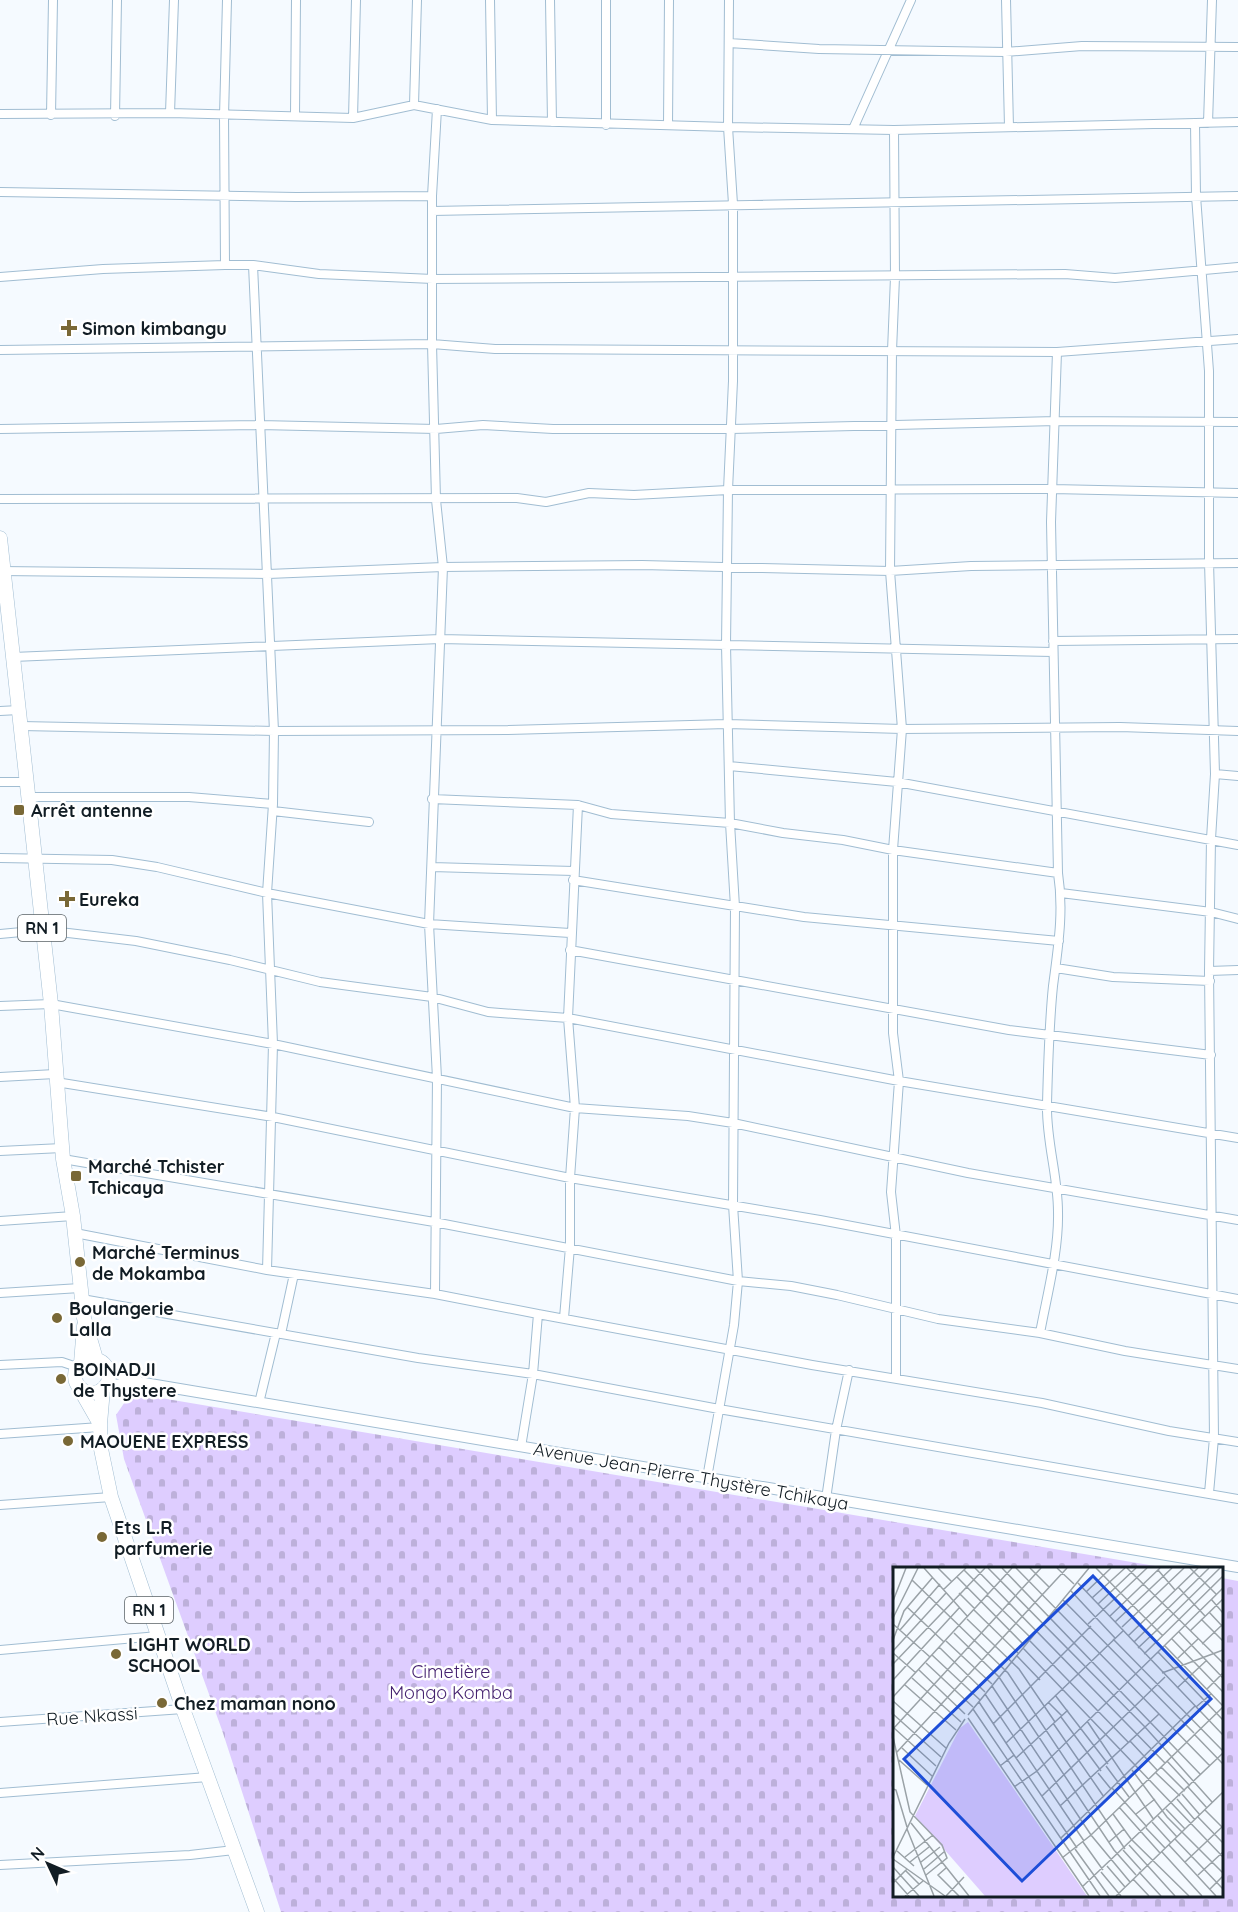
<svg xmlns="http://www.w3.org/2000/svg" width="1238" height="1912" font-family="Quicksand,sans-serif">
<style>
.cemetery{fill:url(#cemetery-stones)}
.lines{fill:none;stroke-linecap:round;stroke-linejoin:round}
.minor-casing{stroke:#a1bdd2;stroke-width:10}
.tertiary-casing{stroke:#a1bdd2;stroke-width:12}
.trunk-casing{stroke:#a1bdd2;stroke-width:15}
.minor{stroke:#fff;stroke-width:8}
.tertiary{stroke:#fff;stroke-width:10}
.trunk{stroke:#fff;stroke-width:14}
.poi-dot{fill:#796836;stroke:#fff;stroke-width:2}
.labels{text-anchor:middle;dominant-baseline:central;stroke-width:5;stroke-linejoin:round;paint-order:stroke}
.shield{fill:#fff;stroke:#596166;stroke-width:1.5}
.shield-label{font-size:16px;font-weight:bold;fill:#121d24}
.poi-label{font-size:18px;font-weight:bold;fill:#121d24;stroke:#fff;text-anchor:start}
.street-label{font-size:18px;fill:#121d24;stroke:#fff}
.park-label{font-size:18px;fill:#462370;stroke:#fff}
.inset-road{fill:none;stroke:#9aa2a7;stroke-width:1.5}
.view{fill:#1d4ed8;fill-opacity:0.15;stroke:#1d4ed8;stroke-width:3}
.inset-edge{fill:none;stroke:#121d24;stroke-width:3}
</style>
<defs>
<pattern id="cemetery-stones" width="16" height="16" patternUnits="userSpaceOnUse" patternTransform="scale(1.5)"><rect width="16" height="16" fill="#decdff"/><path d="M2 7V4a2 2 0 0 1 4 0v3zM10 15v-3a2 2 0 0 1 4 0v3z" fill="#bdb0da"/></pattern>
</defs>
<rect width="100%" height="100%" fill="#f5faff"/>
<path class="cemetery" d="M131 1393 1167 1568H894V1896H1222V1578L1238 1581V1912H281L222 1730 124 1459 116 1415Z"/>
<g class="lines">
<g class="minor-casing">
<path id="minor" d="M490 0 492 120
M550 0 552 122
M1006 0 1009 127
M729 43 819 49 1005 52 1082 46 1238 47
M414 105 417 0
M437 109 432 196V344L436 500 443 567 429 924 437 1078 435 1294 538 1314 533 1374 521 1447
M170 113 174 0
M0 114 170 113 353 118 414 105 492 120 728 127 894 130 1238 122
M51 115 53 0
M295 115 296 0
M115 116 117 0
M353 118 356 0
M1195 123 1196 196 1209 371V562L1215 774 1211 839 1209 971 1214 1438 1209 1493
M1208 123 1212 0
M606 125V0
M668 125 669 0
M853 129 911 0
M894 130 895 277 892 351 890 571 902 729 893 850V1033L899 1081 891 1192 896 1236V1377
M0 192 296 197 432 196
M432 211 1238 196
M225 265 224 116 227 0
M253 265 274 731 273 804 267 893 273 1044 267 1270
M0 277 103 269 225 265H253L319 274 433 279 1065 274 1115 278 1238 267
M0 350 432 344 495 349 1057 352 1238 339
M0 429 260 425 436 429 483 425 553 429H731L1056 421 1238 422
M0 499 517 498 546 502 589 493 634 495 728 490 1052 489 1238 493
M0 571 268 574 443 567 642 565 890 571 971 566 1238 563
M1053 641 1238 639
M13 657 440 639 1053 652
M0 711 19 710
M21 726 274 731 508 730 727 724 902 729 1120 727 1238 731
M729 766 897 782 1238 845
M1215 774 1238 776
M0 782H26
M30 797H189L273 804
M432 799 578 805 611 814 730 823 783 833 843 840 893 850 1058 873
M273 811 369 822
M0 858 112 860 157 867 267 893 429 924 570 933
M432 867 574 871
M573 880 804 917 1059 941
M1061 893 1211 912 1238 919
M0 934 43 930 136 941 230 960 320 982 432 997 488 1012 568 1018 899 1081 1238 1138
M570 950 1009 1030 1211 1055
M1056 968 1113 977 1210 981
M1209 971 1238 970
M0 1006 51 1004 273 1044 575 1108 688 1116 733 1123 968 1173 1238 1220
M0 1077 55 1074
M56 1082 273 1117 570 1178 820 1220 1238 1299
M0 1151 62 1148
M63 1159 434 1222 738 1281 791 1286 837 1295 938 1319 1040 1333 1125 1351 1238 1369
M0 1221 73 1216
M75 1233 267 1270 435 1294
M0 1293 80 1288
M82 1299 418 1358 533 1374 719 1409 1238 1499
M538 1314 812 1365 1042 1403 1169 1431 1238 1442
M564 1318 570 1247V1178L575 1108 568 1018 578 805
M1040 1333C1047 1295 1059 1251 1058 1212 1058 1175 1046 1141 1047 1104 1048 1065 1049 1025 1053 986 1058 947 1064 912 1058 873L1051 522 1057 352
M281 1334 294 1274
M0 1365 62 1362 77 1367
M259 1403 276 1333
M0 1434 100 1427
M707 1478 734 1325 738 1281 733 1205 735 907 730 823 726 645 728 490 733 381V204L728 127 729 0
M826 1499 836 1430 849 1370
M0 1505 111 1497
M0 1650 158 1636
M0 1722 183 1709
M0 1793 208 1777
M0 1865 190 1855 234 1850"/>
</g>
<g class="tertiary-casing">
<path id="tertiary" d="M108 1370 138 1381
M107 1385 144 1383 1238 1567"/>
</g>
<g class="trunk-casing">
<path id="trunk" d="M0 538 51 1004 63 1159 73 1216 84 1318 96 1359
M75 1376a17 17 0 1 1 34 0a17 17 0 1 1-34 0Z
M81 1363 84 1326
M80 1389 100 1424
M103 1389 100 1424 101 1449 111 1497 183 1709 257 1912"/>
</g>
<use href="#minor" class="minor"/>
<use href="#tertiary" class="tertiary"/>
<use href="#trunk" class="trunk"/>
</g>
<g class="poi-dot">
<path d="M66 319h6v6h6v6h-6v6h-6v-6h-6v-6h6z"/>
<rect x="13" y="804" width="12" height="12" rx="3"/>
<path d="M64 890h6v6h6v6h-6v6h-6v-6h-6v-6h6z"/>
<rect x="70" y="1170" width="12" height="12" rx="3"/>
<circle cx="80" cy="1262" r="6"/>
<circle cx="57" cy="1318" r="6"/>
<circle cx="61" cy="1379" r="6"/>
<circle cx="68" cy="1441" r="6"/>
<circle cx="102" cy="1537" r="6"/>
<circle cx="116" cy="1654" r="6"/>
<circle cx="162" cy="1703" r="6"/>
</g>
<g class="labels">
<g class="shield">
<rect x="18" y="915" width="48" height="26" rx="4.5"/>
<rect x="125" y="1597" width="48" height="26" rx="4.5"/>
</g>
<g class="shield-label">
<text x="42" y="928">RN 1</text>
<text x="149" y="1610">RN 1</text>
</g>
<g class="poi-label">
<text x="82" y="328">Simon kimbangu</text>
<text x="31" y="810">Arrêt antenne</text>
<text x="79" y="899">Eureka</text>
<text x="88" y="1166">Marché Tchister<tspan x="88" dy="21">Tchicaya</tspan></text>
<text x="92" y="1252">Marché Terminus<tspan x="92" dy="21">de Mokamba</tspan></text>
<text x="69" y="1308">Boulangerie<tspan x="69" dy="21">Lalla</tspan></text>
<text x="73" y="1369">BOINADJI<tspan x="73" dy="21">de Thystere</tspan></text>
<text x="80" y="1441">MAOUENE EXPRESS</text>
<text x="114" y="1527">Ets L.R<tspan x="114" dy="21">parfumerie</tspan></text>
<text x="128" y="1644">LIGHT WORLD<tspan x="128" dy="21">SCHOOL</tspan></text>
<text x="174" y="1703">Chez maman nono</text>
</g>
<g class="street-label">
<text transform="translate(691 1476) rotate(10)">Avenue Jean-Pierre Thystère Tchikaya</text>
<text transform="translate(92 1716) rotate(-4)">Rue Nkassi</text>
</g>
<g class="park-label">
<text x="451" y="1671">Cimetière<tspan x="451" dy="21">Mongo Komba</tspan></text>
</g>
</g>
<g transform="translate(893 1567)">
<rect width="330" height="330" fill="#f5faff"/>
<path d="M75 155 194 329H92L22 249 67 161Z" fill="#decdff"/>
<path class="inset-road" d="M31 1 75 50M45 1 59 15M82 1 272 196M95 1 252 160 319 235M109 1 308 208M123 1 317 199M137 1 156 20M164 1 181 17M203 1 264 63 327 1M234 1 330 96M297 1 323 27M71 3 95 27M265 3 282 23M64 10 131 78M19 13 115 106 232 282M185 16 330 168M285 20 312 49M50 23 73 1M178 24 222 71M193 25 218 1M66 26 82 42M94 28 137 70M199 31 232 1M318 32 330 46M170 33 301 166M0 34 13 1M205 37 243 1M14 40 51 75M81 43 125 86M316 45 330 60M217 49 267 1M0 51 25 1M74 52 126 102 162 155M308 52 330 74M222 55 279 1M0 57 37 90M195 57 254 1M229 60 291 1M7 63 47 17M297 64 330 32M286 65 330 111M61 66 106 110 221 283 243 308M235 69 305 1M220 72 330 184M279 72 330 125M0 73 11 44 40 10M53 74 99 117M137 74 236 176M241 75 316 1M309 77 330 57M272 79 330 139M46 80 92 125M130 81 330 290M245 81 264 63 270 69M0 84 53 26M265 85 330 153M0 86 23 106M251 87 330 9M39 88 87 133M124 89 147 113M284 92 305 72M33 96 80 140M0 97 92 1M26 103 72 147M269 106 330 83M19 111 68 155M0 113 67 40M12 118 63 163M99 119 198 268 237 315M284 121 314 93M314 122 330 106M92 127 191 274M162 128 215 197M0 130 119 1M0 134 53 181M86 135 113 176M155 135 169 149M303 140 318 127M80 142 207 329M0 147 48 190M75 148 196 1M168 150 208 204M75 151 196 329M194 154 261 253M160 156 211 230M100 157 198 59M1 161 43 199M0 162 148 1M301 167 330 197M0 170 17 245 49 278 54 291 33 308M237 174 264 203M9 181 39 209M4 185 174 1M121 188 184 281M123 191 175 143M6 193 34 218M274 194 297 219M107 199 121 188 113 176 231 63M213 199 236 230M268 200 292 224M239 203 274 250 330 306M262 205 287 229M205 206 218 222M121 220 144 204 330 21M295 220 314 241M219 221 254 260M0 222 3 223 14 260M289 227 307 248M149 229 272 110M284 232 302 253M167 239 266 147M226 240 267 286M273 242 292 262M312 243 330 261M220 247 238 272 296 329M243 247 262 232M265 249 284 270M305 250 330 276M259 255 278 276M18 256 76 329M253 261 272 281M14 262 41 329M168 271 302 139M282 272 330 322M190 275 210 303M216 275 231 262M236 278 282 329M276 278 323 329M182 282 216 329M230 283 248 303M4 284 21 299M269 285 309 329M0 290 56 176 72 152M12 290 40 268M169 291 198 268 330 140M0 292 52 329M17 295 36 280M28 295 47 280M292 295 330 259M214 299 232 320M0 300 26 329M53 301 45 308 66 329M31 302 52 284M13 304 26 317M208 305 228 329M246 305 268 329M305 308 330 285M0 311 16 329M240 312 256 329M0 316 14 302M189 320 330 186M317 322 330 309M12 329 30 314M53 329 71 310M223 329 330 225"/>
<path class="view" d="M200 9 318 132 129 314 11 192Z"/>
<rect width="330" height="330" class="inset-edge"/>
</g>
<g transform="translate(48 1864) rotate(314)" stroke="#ffffff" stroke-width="4.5" paint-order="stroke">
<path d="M0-4.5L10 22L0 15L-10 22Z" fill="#121d24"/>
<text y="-9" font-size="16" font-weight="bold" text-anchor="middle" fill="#121d24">N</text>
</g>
</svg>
